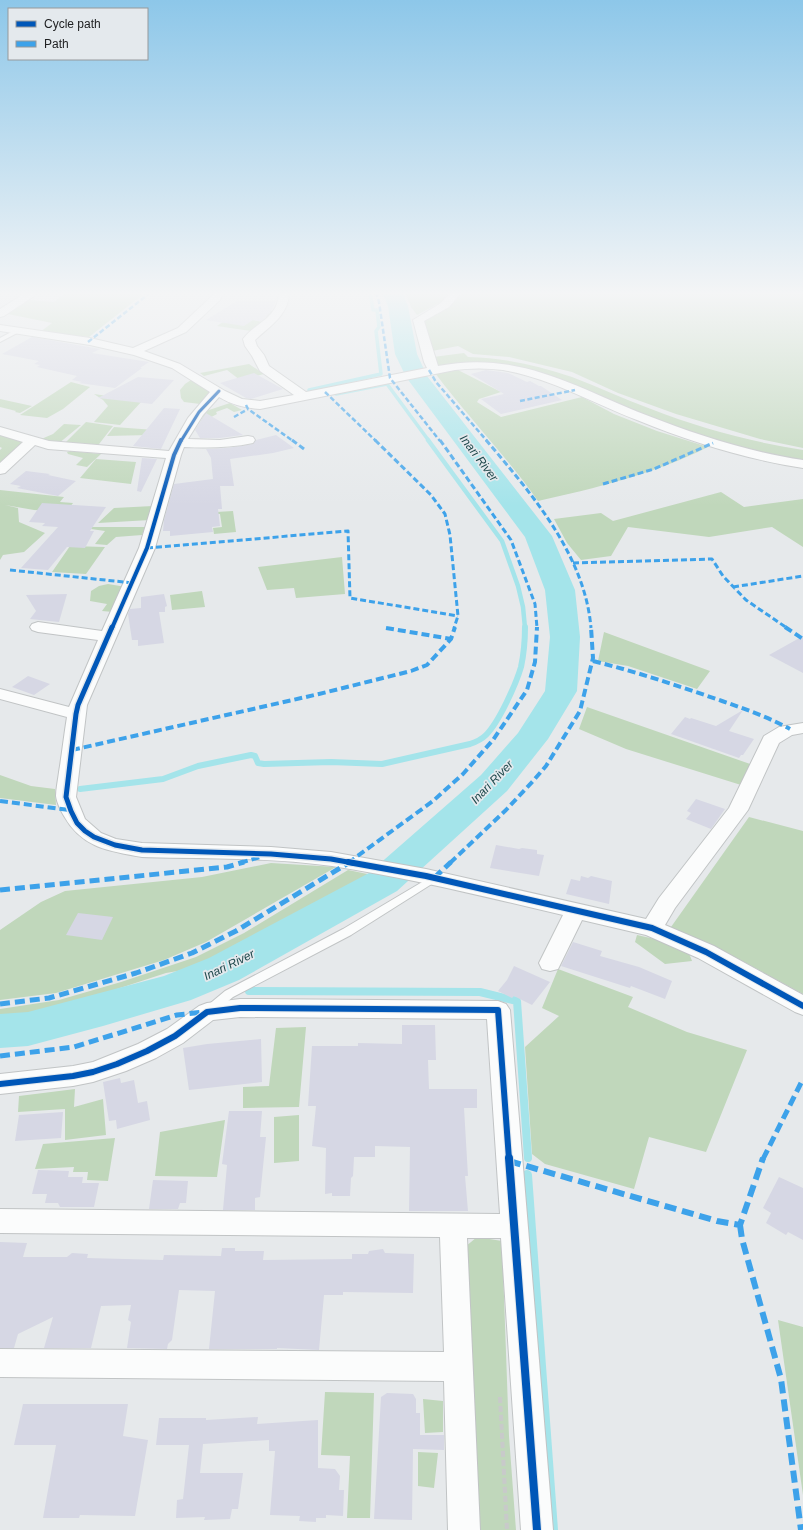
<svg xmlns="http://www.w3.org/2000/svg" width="803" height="1530" font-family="Arial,sans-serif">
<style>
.green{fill:#c0d7bb}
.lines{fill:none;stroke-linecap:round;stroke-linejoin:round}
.stream-far4{stroke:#a4e4ea;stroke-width:3.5}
.stream-far3{stroke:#a4e4ea;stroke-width:4.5}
.stream-far2{stroke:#a4e4ea;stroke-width:6}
.stream-far1{stroke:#a4e4ea;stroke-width:8}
.stream{stroke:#a4e4ea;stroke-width:10}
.river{fill:#a4e4ea;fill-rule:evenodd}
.building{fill:#d6d7e4}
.service-casing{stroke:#c1c4c5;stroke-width:2}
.minor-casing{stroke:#c1c4c5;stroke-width:2}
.path{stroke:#c8caca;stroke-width:4;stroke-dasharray:6 3;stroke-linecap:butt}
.service{fill:#fbfcfc;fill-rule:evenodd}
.minor{fill:#fbfcfc;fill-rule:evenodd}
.quiet-far4{stroke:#3da2ea;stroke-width:2.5;stroke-dasharray:5 2.5;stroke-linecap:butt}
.quiet-far3{stroke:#3da2ea;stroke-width:3;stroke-dasharray:6 3;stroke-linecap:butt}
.quiet-far2{stroke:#3da2ea;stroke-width:4;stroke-dasharray:8 4;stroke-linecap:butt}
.quiet-far1{stroke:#3da2ea;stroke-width:5;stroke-dasharray:10 5;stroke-linecap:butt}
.quiet{stroke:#3da2ea;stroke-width:6;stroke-dasharray:12 6;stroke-linecap:butt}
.cycleway-far4-casing{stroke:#e4e9ed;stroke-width:4.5}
.cycleway-far3-casing{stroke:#e4e9ed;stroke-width:6}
.cycleway-far2-casing{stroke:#e4e9ed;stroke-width:8}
.cycleway-far1-casing{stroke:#e4e9ed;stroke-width:8}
.cycleway-casing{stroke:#e4e9ed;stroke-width:10}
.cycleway-far4{stroke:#0057b8;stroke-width:3}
.cycleway-far3{stroke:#0057b8;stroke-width:4}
.cycleway-far2{stroke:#0057b8;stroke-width:5}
.cycleway-far1{stroke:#0057b8;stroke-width:6}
.cycleway{stroke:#0057b8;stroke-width:8}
.labels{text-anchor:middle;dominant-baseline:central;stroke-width:3.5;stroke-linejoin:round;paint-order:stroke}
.water-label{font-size:12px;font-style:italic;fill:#1f494c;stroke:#e4e9ed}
</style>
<rect width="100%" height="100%" fill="#e6e9eb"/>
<path class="green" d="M66 292H146L89 337 40 332 52 323 8 314 29 300 54 302Z
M405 292H451L441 302 417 315 411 307Z
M461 292H803V448L760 439 676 414 618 393 572 372 509 357 473 354 458 346 432 351 423 321 449 306Z
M242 309 275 311 270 317 256 316 253 320 263 322 251 331 217 326Z
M464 353 468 357C504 358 538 365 572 377 598 387 624 399 651 409 700 428 751 442 803 450V462C709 446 620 405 531 370 500 362 472 361 440 366L437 365 433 357Z
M249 364 264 374 240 380 227 370 204 376 200 373Z
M458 370 501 392 479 399 477 402 501 417 582 397 614 414 657 431 708 447C654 474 596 488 538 501 507 457 468 417 435 373Z
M191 380 211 391 200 404 184 402 181 398 180 390 185 384Z
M71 382 90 387 63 409 47 418 20 415Z
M94 394 142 401 120 425 94 422 108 406 103 400Z
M0 399 32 406 20 413 15 412 16 411 0 407Z
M230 403 242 410 234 412 227 408 216 412 217 414 200 423 206 411Z
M86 422 113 426 96 448 63 445Z
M64 424 81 425 58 444 39 440 53 434Z
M114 427 155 430 149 435 107 436Z
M0 435 26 443 0 468V450L2 448 0 447Z
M70 451 101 454 87 467 76 465 83 458 68 454 67 452Z
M96 459 136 462 131 484 80 478Z
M0 490 64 497 60 502 73 503 66 512 34 510 5 505 18 508 19 522 45 533 24 552 3 555 0 560Z
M721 492 744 507 803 499V547L772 527 709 537 628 527 611 556 581 560 567 543 554 519 601 513 613 521Z
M153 506 150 520 98 523 114 508Z
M233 511 236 532 214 534 213 528 222 527 220 514 200 515V513Z
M92 527H145L142 535 116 537 107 545 95 544 105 531 91 529Z
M70 546 105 547 86 574 52 572Z
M342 557 345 594 296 598 294 588 267 590 258 567Z
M108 584 126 587 113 612 102 611 107 604 90 601 91 591 99 586Z
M202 591 205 607 172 610 170 595Z
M604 632 710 671 697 689 628 666 598 661Z
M587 707 753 765 741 785 626 749 579 729Z
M0 775 31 786 55 789 56 805 0 798Z
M749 817 803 831V994L735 957 671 927Z
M271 863 336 867 206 942 164 960 56 993 0 1000V930L41 902 65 891 202 877Z
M348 870 382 877 380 881 212 965 166 973 71 1004 19 1015 0 1016V1009L59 1000 121 982 196 957 244 933Z
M637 935 655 939 689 953 692 961 665 964 635 942Z
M558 969 633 997 628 1007 687 1032 747 1050 706 1152 649 1137 634 1189 545 1164 532 1154 525 1047 559 1016 542 1008Z
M306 1027 299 1107 243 1108V1087L269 1086 276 1028Z
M75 1089 74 1107 103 1099 106 1135 65 1140V1109L18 1112 19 1096Z
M299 1115V1161L274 1163V1117Z
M225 1120 217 1177 155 1176 160 1132Z
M115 1138 108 1181 87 1180 88 1172H73L74 1167 35 1169 43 1144Z
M477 1237 502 1241 509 1436 516 1530H479L465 1247Z
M778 1320 803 1327V1495Z
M325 1392 374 1393 370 1518H347L350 1456 321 1455Z
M423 1399 443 1401V1432L425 1433Z
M418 1452 438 1453 434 1488 418 1486Z"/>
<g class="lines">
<path class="stream-far4" d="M309 390 381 374 376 331 379 327 377 310H373L370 292
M336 394 387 384 429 441"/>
<path class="stream-far3" d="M428 440 502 541 518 586 523 607 525 628"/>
<path class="stream-far2" d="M80 789 163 779 198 766 251 755 255 756 258 763 264 764 331 762 382 764 470 744C476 742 482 739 486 735 499 722 516 684 521 667 524 653 525 640 525 627"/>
<path class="stream-far1" d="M249 991 480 992 517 1001 528 1158"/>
<path class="stream" d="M527 1175 553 1530"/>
<path class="river" d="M382 292H402L408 306 417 354 427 376 552 536 575 590 580 637 577 691 548 739 507 791 397 891 239 980 191 1000 103 1026 28 1046 0 1048V1014L28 1012 164 976 209 958 369 873 481 775 518 733 545 691 550 637 545 590 525 537 406 377 395 354 388 306Z"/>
</g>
<path class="building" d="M237 301H276L270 313 261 321 253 320 244 326 206 320Z
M32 337 100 349 92 353 149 362 140 368H142L115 388 79 383 82 382 72 380 77 376 37 367 40 365 34 364 39 361 2 354Z
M486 370 508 373 527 382 530 381 539 386H541L562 400 501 414 481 399 504 394 471 374Z
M254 373 283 389 251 399 246 398 220 383Z
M138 377 174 380 152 404 98 398Z
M164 408 180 409 161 449 133 446Z
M206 413 243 435 220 438H200L195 430Z
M276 435 294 448 273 453 230 459 234 486H220L222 509H218L220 526 212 527 213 532 170 536V531H163L164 520 174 484 213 479 211 458 206 449 227 448 253 444 256 440Z
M142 458 157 459 141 492 137 491Z
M26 471 50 474 48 475 76 481 58 496 17 488 21 486 10 484Z
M42 503 106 507 90 531H94L85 548 67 547 48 570 21 568 58 527 42 526 45 523 29 522Z
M67 594 59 622 30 619 36 611 26 595Z
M164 594 167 606 165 607V612H159L164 643 138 646V640H132L128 614 130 609 141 608V597Z
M803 636V673L769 655Z
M28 676 50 684 34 695 12 687Z
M743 710 729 731 754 739 743 755H741L739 758 671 734 685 717 690 719 691 718 716 726Z
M696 799 725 809 711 829 686 819 691 813 687 811Z
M496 845 519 849 522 848 537 850V854L544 855 539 876 490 868Z
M581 876 588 878 591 876 612 881 609 904 566 894 571 879 580 881Z
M78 913 113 917 102 940 66 935Z
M573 942 602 951 600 956 639 967 672 981 665 999 631 986 630 988 561 966Z
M514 966 550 982 532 1005 514 996 512 998 498 991 507 980Z
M402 1025H435L436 1060H428L429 1089H477V1108H464L468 1176H465L468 1211H409L410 1147 375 1146V1157H354L353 1176 351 1178 350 1196H332V1193L325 1194 326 1148 312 1146 316 1106H308L312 1046H358V1043L402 1044Z
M261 1039 262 1082 189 1090 183 1048 207 1044Z
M120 1078 121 1083 134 1080 138 1103 147 1101 150 1120 117 1129 116 1120 109 1121 103 1082Z
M229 1111H262L260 1137H266L260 1197 255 1198V1210H223L227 1165 222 1164Z
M63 1112 61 1138 15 1141 19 1115Z
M38 1170 69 1171 68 1177H83L82 1183H99L94 1207H60L58 1203H45L47 1194H32Z
M779 1177 803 1188V1240L788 1232 786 1235 766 1223 771 1213 763 1208Z
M153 1180 188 1181 186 1203H180L178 1209H149Z
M0 1242 27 1243 23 1257H67L72 1253 88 1254 87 1258 163 1260 164 1255 221 1256 222 1248H235V1251H264L263 1260 352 1259V1254H368L369 1251 383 1249 385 1253 414 1254 413 1293 343 1292V1295H324L319 1350 277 1348V1349H209L215 1291 179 1290 172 1340 168 1344 167 1349 127 1348 131 1322 128 1320 131 1305 101 1306 91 1348H44L53 1317 18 1334 14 1348H0Z
M387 1393 413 1394 416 1399V1413H420V1435H444V1450L413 1449 412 1520 374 1519 381 1397Z
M23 1404H128L123 1436 148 1440 135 1516 80 1515 79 1518H43L56 1445H14Z
M258 1417 257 1424 318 1420V1468L335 1469 340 1476 339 1490H344L343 1516 326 1515V1518H316V1522L299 1521 300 1516 270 1515 275 1451H269V1440L203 1444 200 1473H243L238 1509H232L230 1519 204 1520 205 1517 176 1518 177 1500 183 1499 189 1445H156L159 1418H206V1420Z"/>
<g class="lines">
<g class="service-casing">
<path id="service" d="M17 329 20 331 19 332 0 342V338Z
M434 875 438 876 439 878 438 880 351 935 233 997 215 1012 211 1013 207 1012 205 1009 207 1006 225 991 343 929Z"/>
</g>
<g class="minor-casing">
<path id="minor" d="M27 292H40L4 316 0 317V309Z
M214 292H224L220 300 186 332 144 351 180 364 225 391 242 399 260 401 294 395 260 371 252 356 245 346 243 339C257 321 278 319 279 292H289C289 315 270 326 255 340L257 346 264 355 269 366 306 392 427 368 424 362 413 320 441 303 451 292H462L449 307 424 321 438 366C518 350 575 387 646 415 697 435 749 452 803 460V468C745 459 691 442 637 420 593 403 550 378 503 370 487 368 471 368 455 370L260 409C245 408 232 405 219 397L203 415 188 439 220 440 248 436 253 437 255 440 253 443C230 448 207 448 184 447L181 455 155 548 87 705 76 797 85 819 101 833 116 839 142 843 271 847 331 852 426 869 646 919 659 898 729 808 764 736 779 727 803 723V733L792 735 779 743 748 810 675 908 665 925 714 946 803 995V1015L795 1012 698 958 646 935 582 920 558 969 550 971 542 969 539 963 563 915C486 897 410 878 332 866 270 857 205 859 142 857 109 851 82 848 64 816 61 811 57 803 56 796 56 789 58 780 59 772 62 754 64 735 67 717L0 699V689L69 707 98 640 38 632 32 630 30 627 32 624 38 622 102 631 139 548 166 458 48 449 35 445 5 473 0 474V463L23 442 0 435V427L49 441 169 451 188 418 210 392 172 368 134 355 90 345 0 331V325L90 338 133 348 178 328 212 296Z
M240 999 498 1001 506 1004 510 1010 553 1530H521L501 1238H467L480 1530H448L444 1381 0 1377V1349L444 1352 440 1237 0 1233V1209L500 1214 487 1019 240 1017 213 1020 183 1043 156 1058 126 1071 93 1082 73 1086 0 1094V1074L73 1066 93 1062 138 1044 167 1029 199 1006 207 1003Z"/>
</g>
<path class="path" d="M500 1397 507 1530"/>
<use href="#service" class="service"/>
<use href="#minor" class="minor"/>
<path class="quiet-far4" d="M376 292 379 302 390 378 440 441
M88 342 151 292
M429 370 436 382 487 441
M325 392 376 441
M520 401 575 390
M246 405 248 409 293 441
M234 417 248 409"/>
<path class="quiet-far3" d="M292 440 304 449
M375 440 431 495 445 514 450 535 458 616 454 628
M440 440 511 540 535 604 537 628
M486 440C531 493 585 555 591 628
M603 484 654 469 713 443
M147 548 348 531 350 598 458 616
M573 563 712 559 723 576 746 600 787 628
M10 570 133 583
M733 587 803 576"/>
<path class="quiet-far2" d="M785 627 803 639
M386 628 451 639
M593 661C637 672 679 686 722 701 745 709 768 717 790 729
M72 750 319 694 411 671 427 665 451 639 455 627
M0 801 69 810
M240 863 260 857
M348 863 433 801 463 774 493 740 527 690 535 662 537 627
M450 863 506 810 533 781 546 766 580 711 593 658 591 627"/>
<path class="quiet-far1" d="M434 878 451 862
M0 890 227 867 244 862
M0 1004 49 998 136 973 192 953 236 931 350 862
M0 1056 74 1047 177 1015 204 1012
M763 1159 803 1079"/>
<path class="quiet" d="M509 1161 717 1221 740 1225 763 1158
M740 1225 742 1239 781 1379 801 1530"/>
<g class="cycleway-far4-casing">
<path id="cycleway-far4" d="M181 441 199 412 219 391"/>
</g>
<g class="cycleway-far3-casing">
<path id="cycleway-far3" d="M112 628 147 548 174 455 181 440"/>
</g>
<g class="cycleway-far2-casing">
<path id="cycleway-far2" d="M112 627 78 705 76 714 66 797 71 811 77 823 85 831 94 837 115 845 142 850 271 854 331 859 353 863"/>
</g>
<g class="cycleway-far1-casing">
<path id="cycleway-far1" d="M348 862 426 876 652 928 706 952 803 1006
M0 1084 73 1076 93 1072 117 1064 147 1051 175 1036 207 1012 240 1008 498 1010 509 1159"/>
</g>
<g class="cycleway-casing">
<path id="cycleway" d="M509 1158 537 1530"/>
</g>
<use href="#cycleway-far4" class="cycleway-far4"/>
<use href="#cycleway-far3" class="cycleway-far3"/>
<use href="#cycleway-far2" class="cycleway-far2"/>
<use href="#cycleway-far1" class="cycleway-far1"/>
<use href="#cycleway" class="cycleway"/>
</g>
<linearGradient id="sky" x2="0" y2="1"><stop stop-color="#8dc7e9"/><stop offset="0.58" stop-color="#f4f5f6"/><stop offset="1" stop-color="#f4f5f6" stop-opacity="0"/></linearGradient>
<rect width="803" height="506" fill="url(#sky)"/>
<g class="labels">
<g class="water-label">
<text transform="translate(479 458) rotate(53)">Inari River</text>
<text transform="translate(492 782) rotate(-46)">Inari River</text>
<text transform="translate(229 965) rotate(-26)">Inari River</text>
</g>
</g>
<rect x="8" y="8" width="140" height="52" fill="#e4e9ed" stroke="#96999c"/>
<rect x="16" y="21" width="20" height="6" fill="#0057b8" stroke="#96999c"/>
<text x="44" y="28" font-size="12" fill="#202123">Cycle path</text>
<rect x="16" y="41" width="20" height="6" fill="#3da2ea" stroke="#96999c"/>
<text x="44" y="48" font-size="12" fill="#202123">Path</text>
</svg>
